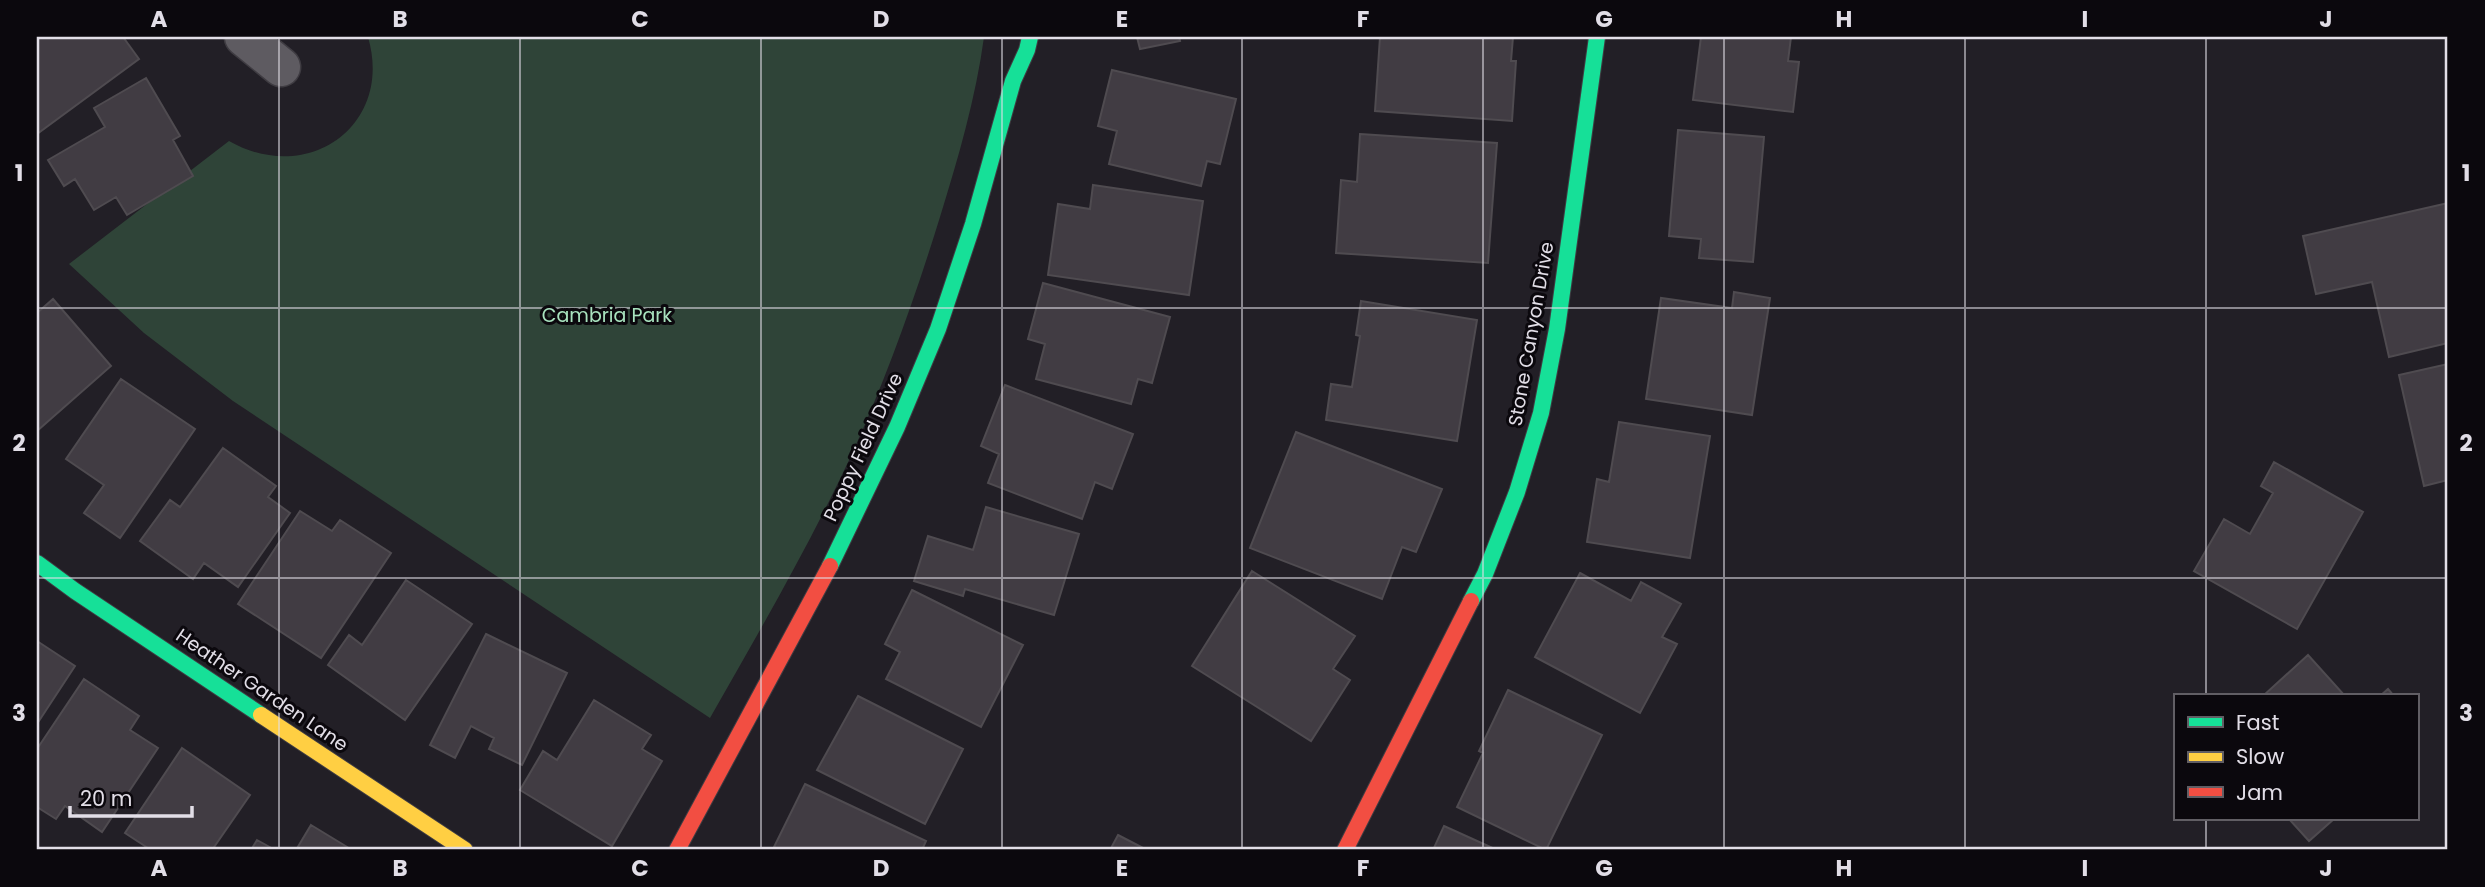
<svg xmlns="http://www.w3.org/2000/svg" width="2485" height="887" font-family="Poppins,sans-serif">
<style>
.green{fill:#2f4438}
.building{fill:#413c43;stroke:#4f4b50;stroke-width:2}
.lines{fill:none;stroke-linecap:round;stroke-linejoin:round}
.street-casing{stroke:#3f3c42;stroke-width:41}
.fast-casing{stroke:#3f3c42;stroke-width:18}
.slow-casing{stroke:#3f3c42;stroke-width:18}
.jam-casing{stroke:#3f3c42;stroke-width:18}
.street{stroke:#5e5b61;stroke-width:38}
.fast{stroke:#16e098;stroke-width:16}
.slow{stroke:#ffcf43;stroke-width:16}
.jam{stroke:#f24e42;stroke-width:16}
.grid{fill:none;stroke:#e2dee7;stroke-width:2;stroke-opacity:0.55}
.labels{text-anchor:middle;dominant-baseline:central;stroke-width:6;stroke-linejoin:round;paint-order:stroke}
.park-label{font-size:19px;fill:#a8e2be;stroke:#0b080d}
.street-label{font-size:19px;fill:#e2dee7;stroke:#0b080d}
.neatline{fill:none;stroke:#e2dee7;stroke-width:2.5}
.grid-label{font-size:23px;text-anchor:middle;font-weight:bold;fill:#e2dee7}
</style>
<rect width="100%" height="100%" fill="#221f26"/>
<path class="green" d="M368 37H984C976 97 958 159 940 217 915 298 886 379 851 456 809 546 759 632 710 718L233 401 144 333 69 264 229 141C307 186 394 126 368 37Z"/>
<path class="building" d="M37 37H123L139 59 37 134Z
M1137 37H1179L1180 41 1140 49Z
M1380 37H1513L1511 61H1516L1512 121 1375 111Z
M1701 37H1791L1788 61 1799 62 1793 112 1693 100Z
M1112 70 1236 99 1220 164 1207 161 1201 186 1109 164 1117 131 1098 126Z
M146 78 180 136 173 140 193 176 127 215 116 197 94 210 75 179 64 186 48 160 105 127 94 108Z
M1678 130 1764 137 1753 262 1699 258 1701 239 1669 236Z
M1360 134 1497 143 1488 263 1336 253 1341 180 1357 182Z
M1093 185 1203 201 1189 295 1048 275 1058 204 1090 209Z
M2448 203V343L2389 357 2372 282 2316 294 2303 236Z
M1043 283 1170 317 1152 383 1138 379 1131 404 1036 379 1045 344 1028 339Z
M1734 292 1770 298 1752 415 1646 399 1661 298 1732 308Z
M53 299 111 366 37 431V313Z
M1361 301 1477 320 1457 441 1326 420 1331 384 1352 387 1360 336 1356 335Z
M2448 364V480L2424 486 2399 375Z
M121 379 195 429 120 538 84 513 104 485 66 459Z
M1005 385 1133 434 1112 489 1095 482 1082 519 988 483 999 454 981 446Z
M1619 422 1710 436 1690 558 1587 542 1597 479 1609 482Z
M1296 432 1442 489 1416 552 1402 547 1382 599 1250 548Z
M223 448 276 486 268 497 290 513 238 587 204 563 193 579 140 541 170 500 180 507Z
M2274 462 2363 512 2297 629 2194 571 2224 519 2250 534 2273 493 2261 486Z
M986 507 1079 534 1054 615 965 589 963 596 914 581 928 536 973 550Z
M300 511 332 531 340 520 391 553 321 658 238 604Z
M1252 571 1355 636 1333 669 1350 680 1311 741 1192 666Z
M1580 573 1631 601 1641 582 1681 604 1662 637 1677 644 1640 713 1535 657Z
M406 580 472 624 405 720 328 665 349 635 362 645Z
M912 590 1023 645 981 727 886 679 900 652 885 644Z
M486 634 567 673 522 765 489 749 494 738 471 726 455 758 430 745Z
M37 641 75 666 37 724Z
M2308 655 2345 696H2263Z
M84 679 139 716 130 730 158 748 102 832 65 806 56 819 37 807V749Z
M2388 689 2394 696H2380Z
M1508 690 1602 735 1546 850 1457 807 1483 753 1479 751Z
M858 696 963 749 925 824 817 770Z
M594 700 651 735 642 749 662 761 612 846 520 790 543 751 557 760Z
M182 748 250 795 212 850H151L125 833Z
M805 784 926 841 922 850H781L774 847Z
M2289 819H2334L2309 841Z
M311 825 352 850H296Z
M1444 826 1497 850H1433Z
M1118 835 1147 850H1110Z
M257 840 275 850H251Z"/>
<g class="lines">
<g class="street-casing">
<path id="street" d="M244 37 281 67"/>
</g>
<g class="fast-casing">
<path id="fast" d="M37 563 75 591 261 715
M830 566 897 427 938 329 973 224 1013 81 1027 50 1030 37
M1471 601 1485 574 1517 492 1541 413 1557 329 1597 37"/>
</g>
<g class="slow-casing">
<path id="slow" d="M261 715 465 850"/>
</g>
<g class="jam-casing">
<path id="jam" d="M677 850 830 566
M1345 850 1471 601"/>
</g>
<use href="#street" class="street"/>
<use href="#fast" class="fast"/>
<use href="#slow" class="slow"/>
<use href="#jam" class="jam"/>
</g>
<path class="grid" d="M279 37V850M520 37V850M761 37V850M1002 37V850M1242 37V850M1483 37V850M1724 37V850M1965 37V850M2206 37V696M37 308H2448M37 578H2448M2206 819V850"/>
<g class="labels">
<g class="park-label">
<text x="607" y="315">Cambria Park</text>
</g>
<g class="street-label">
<text transform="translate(1531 334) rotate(-80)">Stone Canyon Drive</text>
<text transform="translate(863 447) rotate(-65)">Poppy Field Drive</text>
<text transform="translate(262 690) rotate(34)">Heather Garden Lane</text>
</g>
</g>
<rect width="2485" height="887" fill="none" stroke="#0b080d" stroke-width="77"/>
<rect x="2174" y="694" width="245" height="126" fill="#0b080d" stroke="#615e64" stroke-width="2"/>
<rect x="2188" y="717" width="35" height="10" fill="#16e098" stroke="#615e64" stroke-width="2"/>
<text x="2236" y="730" font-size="21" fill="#e2dee7">Fast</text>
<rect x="2188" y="752" width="35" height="10" fill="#ffcf43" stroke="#615e64" stroke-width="2"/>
<text x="2236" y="764" font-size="21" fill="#e2dee7">Slow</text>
<rect x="2188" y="787" width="35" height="10" fill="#f24e42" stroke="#615e64" stroke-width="2"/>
<text x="2236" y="800" font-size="21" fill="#e2dee7">Jam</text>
<path d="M70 806v10h122v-10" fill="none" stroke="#e2dee7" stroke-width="3.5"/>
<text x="80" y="806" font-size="21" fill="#e2dee7" stroke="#0b080d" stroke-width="5" paint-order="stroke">20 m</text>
<rect x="38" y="38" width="2408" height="810" class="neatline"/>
<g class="grid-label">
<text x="159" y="27">A</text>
<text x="400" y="27">B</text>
<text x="640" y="27">C</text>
<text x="881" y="27">D</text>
<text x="1122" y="27">E</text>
<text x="1363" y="27">F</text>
<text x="1604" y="27">G</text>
<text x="1844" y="27">H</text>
<text x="2085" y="27">I</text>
<text x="2326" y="27">J</text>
<text x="19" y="181">1</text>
<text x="2466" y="181">1</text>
<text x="19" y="451">2</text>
<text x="2466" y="451">2</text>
<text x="19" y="721">3</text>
<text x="2466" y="721">3</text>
<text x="159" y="876">A</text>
<text x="400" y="876">B</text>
<text x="640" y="876">C</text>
<text x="881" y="876">D</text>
<text x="1122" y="876">E</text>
<text x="1363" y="876">F</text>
<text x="1604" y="876">G</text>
<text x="1844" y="876">H</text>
<text x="2085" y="876">I</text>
<text x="2326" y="876">J</text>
</g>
</svg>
